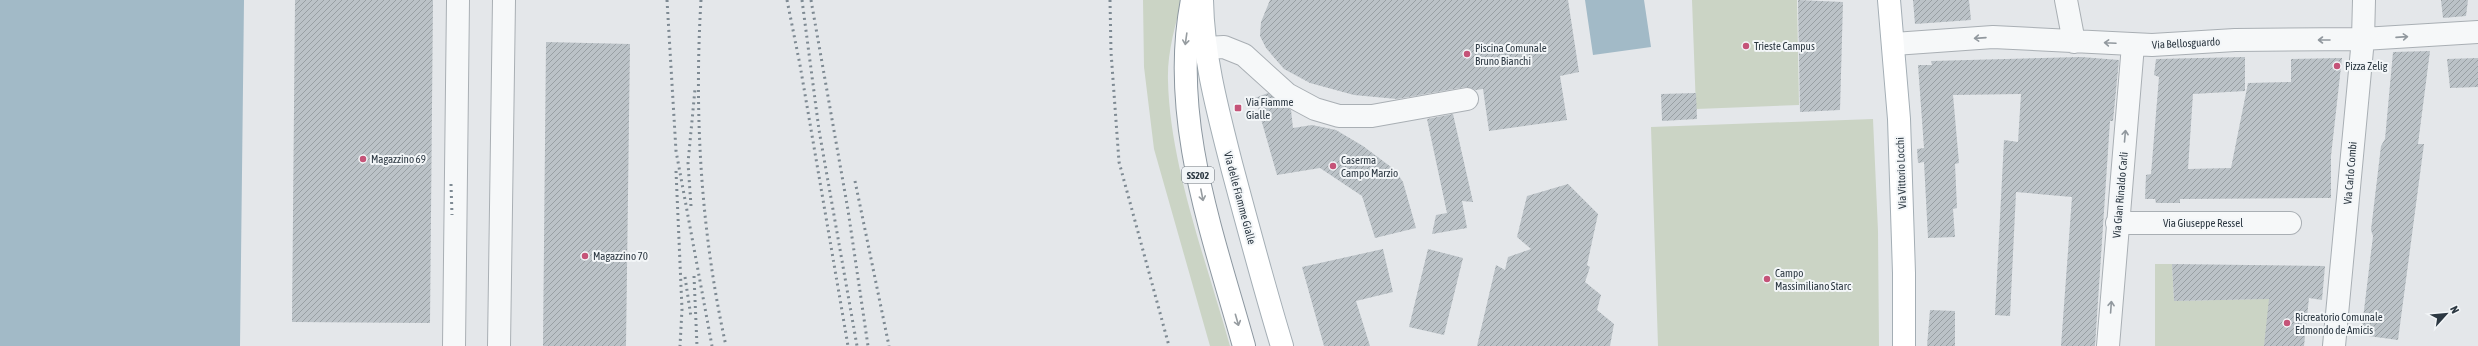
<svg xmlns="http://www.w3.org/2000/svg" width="2478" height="346" font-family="'Asap Condensed',sans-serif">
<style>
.green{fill:#cbd4c5}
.water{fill:#a2bac7}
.building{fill:url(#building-hatch)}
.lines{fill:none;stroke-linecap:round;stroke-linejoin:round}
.minor-casing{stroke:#a9afb4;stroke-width:24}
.major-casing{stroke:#a4aeb5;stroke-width:24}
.highway-casing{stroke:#8c97a0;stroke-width:24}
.minor{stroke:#f6f8f9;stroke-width:22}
.major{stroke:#fff;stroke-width:22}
.highway{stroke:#fff;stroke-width:22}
.rail{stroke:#7e8a93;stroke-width:3;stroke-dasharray:2 4;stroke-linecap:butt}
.oneway{stroke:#91989e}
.oneway2{stroke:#969ca0}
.poi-dot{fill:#c55378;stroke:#f3f6f8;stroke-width:1.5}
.labels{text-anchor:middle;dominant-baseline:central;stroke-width:4;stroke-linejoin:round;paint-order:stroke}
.shield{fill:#f3f6f8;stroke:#687179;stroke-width:1}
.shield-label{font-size:10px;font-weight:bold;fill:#2c3842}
.street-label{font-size:11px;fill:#2c3842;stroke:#f3f6f8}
.poi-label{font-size:11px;fill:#2c3842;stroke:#f3f6f8;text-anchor:start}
</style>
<defs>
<pattern id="building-hatch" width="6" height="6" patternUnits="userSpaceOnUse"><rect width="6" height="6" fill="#bbc2c7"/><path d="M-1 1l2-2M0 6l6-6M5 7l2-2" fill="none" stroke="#989fa3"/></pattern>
</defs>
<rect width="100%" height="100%" fill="#e4e7ea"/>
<path class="green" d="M1143 0H1182C1175 26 1167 54 1168 81 1170 166 1207 263 1230 346H1210L1154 149 1144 67Z
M1692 0H1797L1799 105 1696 109Z
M1873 119 1878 231 1879 346H1658L1651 127Z
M2155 264H2172L2174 301 2262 299 2280 276 2264 346H2155Z"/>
<path class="water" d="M0 0H244L240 346H0Z
M1585 0H1644L1651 47 1593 55Z"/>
<path class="building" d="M295 0H433L430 323 292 322Z
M1270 0H1568L1579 72 1560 76 1567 120 1489 131 1483 89 1476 90 1465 87 1397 99 1354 95 1310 83 1284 69 1266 48 1260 36 1261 22Z
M1798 0 1843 2 1840 110 1800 112Z
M1913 0H1969L1971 20 1915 24Z
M2441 0H2468L2466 16 2443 18Z
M546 42 630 44 626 346H543Z
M2430 51 2418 144H2424L2398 340 2361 335 2373 236 2371 230 2381 146 2385 139 2393 52Z
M2081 57 2119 60 2113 121H2110L2095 346H2061L2072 197 2016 192 2010 316 1995 315 2004 140 2018 142 2021 94 1953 95 1959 163 1955 164 1957 208 1953 209 1955 237 1928 238 1924 162 1918 163 1917 149 1924 148 1918 65H1932L1931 61Z
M2245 57V91L2193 94 2188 169 2231 168 2248 83 2291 82V59L2342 58 2331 156V198L2180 199V203H2156L2155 199H2145L2146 175 2151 174 2159 77 2154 75 2156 59Z
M2478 58V87L2450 88 2447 59Z
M1268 93 1291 110 1293 128 1312 125 1336 130 1363 146 1395 170 1403 182 1416 228 1375 238 1362 196 1320 168 1277 175 1255 98Z
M1696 93 1697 119 1662 121 1661 94Z
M1453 114 1473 202 1462 201 1467 228 1432 234 1436 215 1447 213 1427 119Z
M1568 184 1598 214 1587 265 1590 267 1585 282 1601 295 1597 310 1614 324 1610 346H1477L1496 265 1505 270 1508 257 1531 249 1517 237 1527 196Z
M1383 249 1393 292 1356 301 1370 346H1324L1302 267Z
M1428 249 1463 258 1444 335 1409 327Z
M2172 264 2325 266 2322 300 2309 298 2304 346H2264L2269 299 2174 301Z
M1930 310 1955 311V346H1927Z"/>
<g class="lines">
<g class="minor-casing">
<path id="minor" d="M2066 0 2074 42
M1894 44 1993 37 2152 45 2235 40 2363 39 2478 32
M1206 48 1224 47 1244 55 1287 94 1315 109 1339 116H1372L1467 99
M2117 223H2290
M454 346 458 0
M499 346 504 0
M2108 346 2133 45
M2334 346 2363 39 2364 0"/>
</g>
<g class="major-casing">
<path id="major" d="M1202 0C1203 57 1218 112 1232 167 1248 227 1264 287 1282 346
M1889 0 1899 119 1904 273V346"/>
</g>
<g class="highway-casing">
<path id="highway" d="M1192 0C1169 117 1213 235 1244 346"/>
</g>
<use href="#minor" class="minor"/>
<use href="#major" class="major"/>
<use href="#highway" class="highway"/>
<path class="rail" d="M667 0 676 151 712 346
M701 0C694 115 701 233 726 346
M787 0 800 65 848 346
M802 0 819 130 857 346
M811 0 848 210 868 346
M1110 0 1111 52 1119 162 1169 346
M676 171 682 309 680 346
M855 181 889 346
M451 184 452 215
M691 206 688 163 695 89
M694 276 697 346
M685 277 691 317"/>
</g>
<defs><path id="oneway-shaft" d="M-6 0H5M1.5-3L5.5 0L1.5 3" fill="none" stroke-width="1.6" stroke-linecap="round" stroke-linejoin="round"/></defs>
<g class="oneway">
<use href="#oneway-shaft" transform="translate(2402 37) rotate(-4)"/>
<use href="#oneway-shaft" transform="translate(1980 38) rotate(176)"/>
<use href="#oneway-shaft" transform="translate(2324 40) rotate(180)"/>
<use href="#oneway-shaft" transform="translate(2110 43) rotate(-177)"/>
<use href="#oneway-shaft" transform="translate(2125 136) rotate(-85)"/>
<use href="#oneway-shaft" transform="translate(2111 307) rotate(-86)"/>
</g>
<g class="oneway2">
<use href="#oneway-shaft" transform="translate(1186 39) rotate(98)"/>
<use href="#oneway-shaft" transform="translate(1202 195) rotate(79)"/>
<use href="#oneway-shaft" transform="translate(1237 320) rotate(74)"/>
</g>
<g class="poi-dot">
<circle cx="1746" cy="46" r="4"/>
<circle cx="1467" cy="54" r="4"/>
<circle cx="2337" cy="66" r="4"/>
<rect x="1234" y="104" width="8" height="8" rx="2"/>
<circle cx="363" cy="159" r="4"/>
<circle cx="1333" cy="166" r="4"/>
<circle cx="585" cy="256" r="4"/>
<circle cx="1767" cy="279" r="4"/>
<circle cx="2287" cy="323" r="4"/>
</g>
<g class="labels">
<rect class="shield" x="1182" y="167" width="32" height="16" rx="3"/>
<g class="shield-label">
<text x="1198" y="175">SS202</text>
</g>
<g class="street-label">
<text transform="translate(2186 43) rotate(-3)">Via Bellosguardo</text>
<text transform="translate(1901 173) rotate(-92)">Via Vittorio Locchi</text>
<text transform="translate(2350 173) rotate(-85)">Via Carlo Combi</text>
<text transform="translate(2120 195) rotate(-85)">Via Gian Rinaldo Carli</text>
<text transform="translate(1240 198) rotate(75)">Via delle Fiamme Gialle</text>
<text x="2203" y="223">Via Giuseppe Ressel</text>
</g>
<g class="poi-label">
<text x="1754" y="46">Trieste Campus</text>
<text x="1475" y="48">Piscina Comunale<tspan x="1475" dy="13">Bruno Bianchi</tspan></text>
<text x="2345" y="66">Pizza Zelig</text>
<text x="1246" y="102">Via Fiamme<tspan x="1246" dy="13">Gialle</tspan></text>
<text x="371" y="159">Magazzino 69</text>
<text x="1341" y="160">Caserma<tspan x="1341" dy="13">Campo Marzio</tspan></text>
<text x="593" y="256">Magazzino 70</text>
<text x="1775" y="273">Campo<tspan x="1775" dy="13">Massimiliano Starc</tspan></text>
<text x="2295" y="317">Ricreatorio Comunale<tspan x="2295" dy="13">Edmondo de Amicis</tspan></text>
</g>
</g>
<g transform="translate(2446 314) rotate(63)" stroke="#f3f6f8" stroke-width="3" paint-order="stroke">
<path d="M0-3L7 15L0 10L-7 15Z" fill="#2c3842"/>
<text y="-6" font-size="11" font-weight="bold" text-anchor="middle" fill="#2c3842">N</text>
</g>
</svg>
